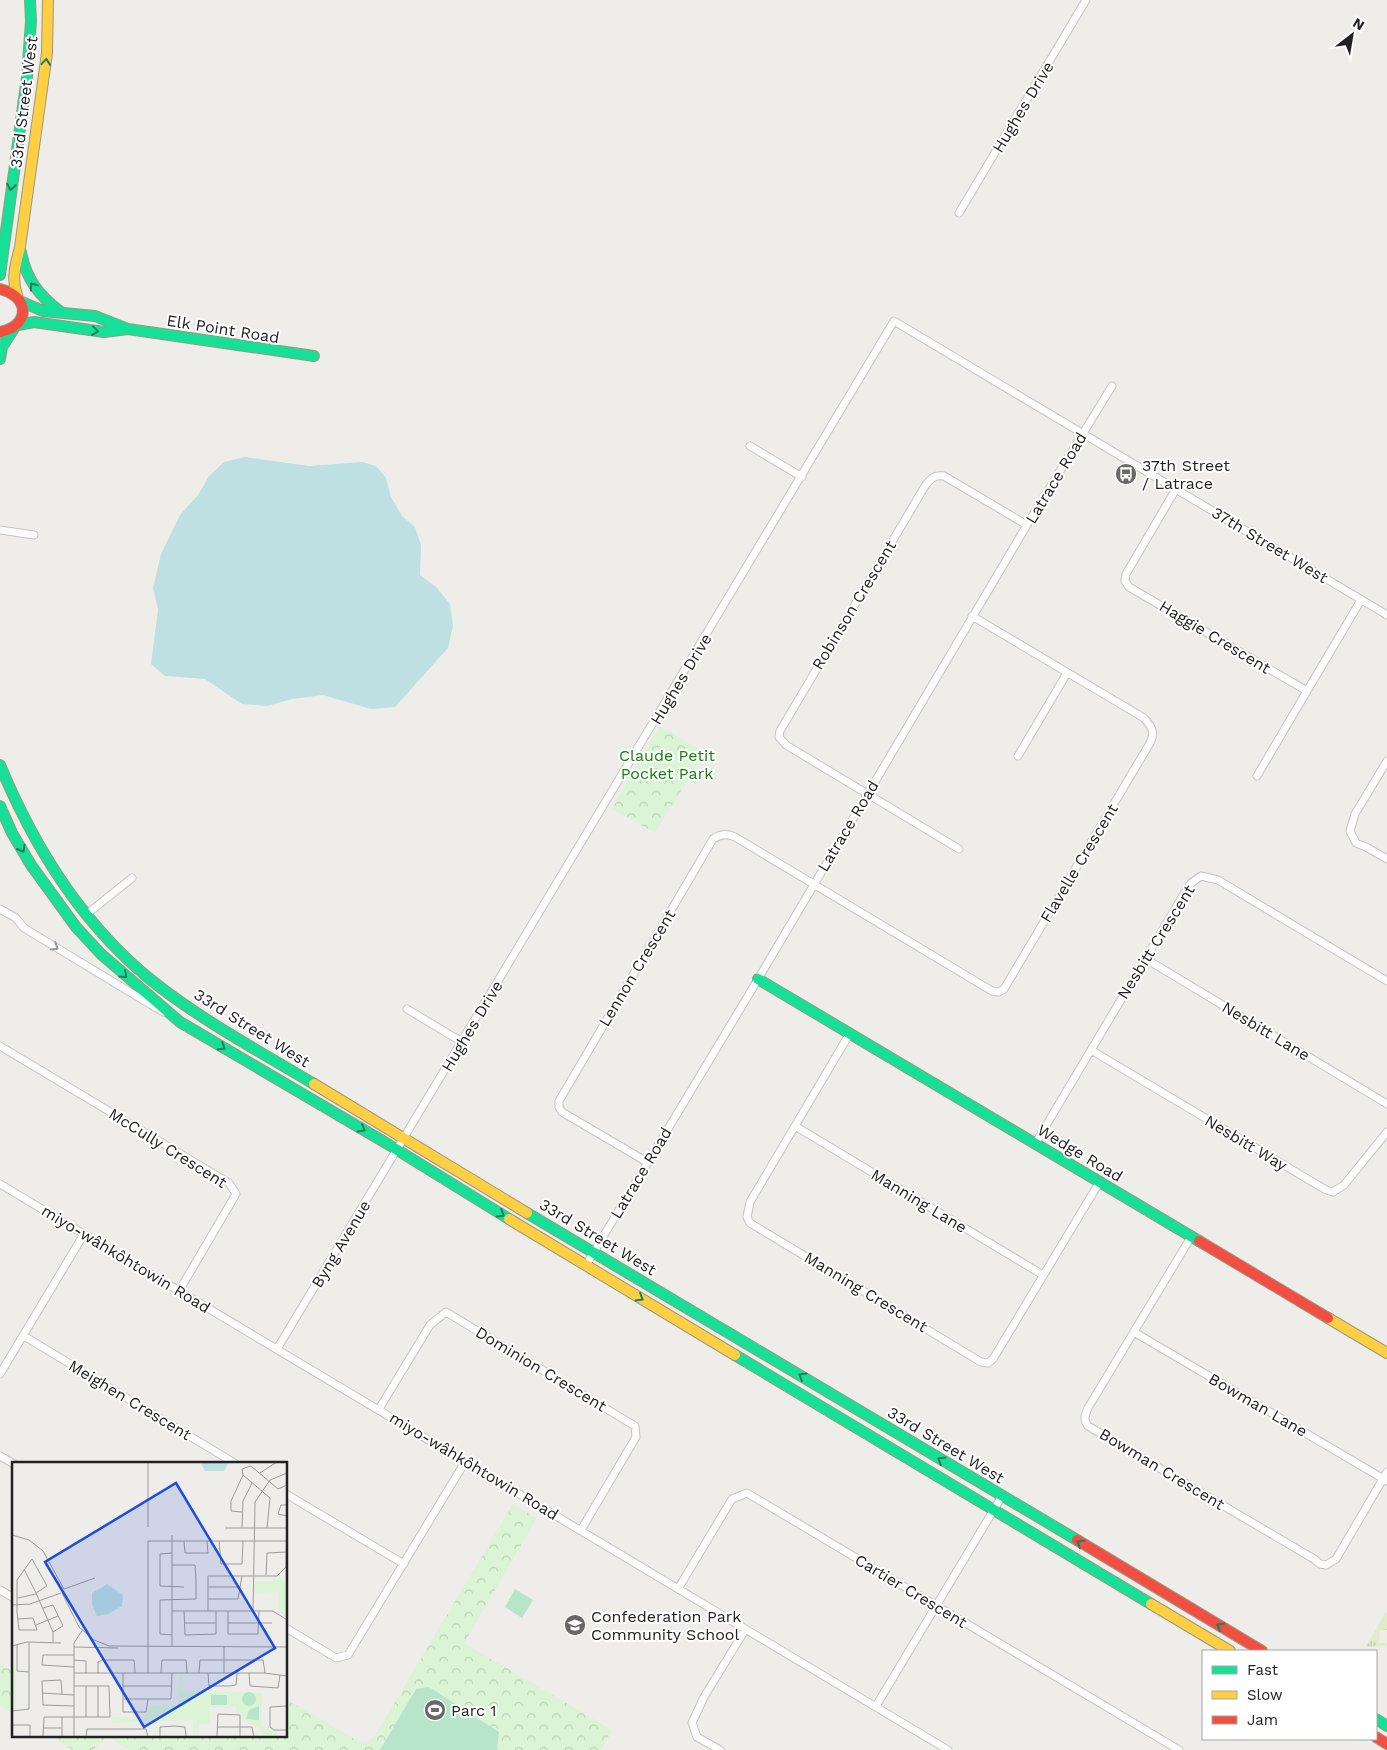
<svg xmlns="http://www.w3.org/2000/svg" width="1387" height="1750" font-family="'Work Sans',sans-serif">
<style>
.grass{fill:url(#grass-tufts)}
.park{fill:url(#park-crowns)}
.pitch{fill:#b6e5ca}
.water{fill:#bee0e2}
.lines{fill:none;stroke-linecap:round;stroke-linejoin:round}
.street-casing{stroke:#c5c4c2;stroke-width:9}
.fast-casing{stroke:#9a9882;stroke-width:12}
.slow-casing{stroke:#9a9882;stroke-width:12}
.jam-casing{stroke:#9a9882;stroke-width:12}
.street{stroke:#fdfcfc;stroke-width:7}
.fast{stroke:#16e098;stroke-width:10}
.slow{stroke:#ffcf43;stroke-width:10}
.jam{stroke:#f24e42;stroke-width:10}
.oneway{stroke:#1c805c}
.oneway2{stroke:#9a9999}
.labels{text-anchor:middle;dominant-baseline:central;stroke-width:4;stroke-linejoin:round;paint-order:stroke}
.street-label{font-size:16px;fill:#212121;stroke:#fff}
.poi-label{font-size:16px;fill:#212121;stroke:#fff;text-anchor:start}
.park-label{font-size:16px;fill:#14810d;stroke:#fff}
.inset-road{fill:none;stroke:#9d9b9a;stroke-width:1}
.view{fill:#1d4ed8;fill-opacity:0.15;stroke:#1d4ed8;stroke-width:2.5}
.inset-edge{fill:none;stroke:#212121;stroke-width:2.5}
</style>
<defs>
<pattern id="grass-tufts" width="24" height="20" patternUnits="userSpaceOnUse" patternTransform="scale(1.25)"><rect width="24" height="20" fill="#e1ebca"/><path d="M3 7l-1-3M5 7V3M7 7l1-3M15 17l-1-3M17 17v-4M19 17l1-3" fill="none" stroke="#c1c9ad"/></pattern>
<pattern id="park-crowns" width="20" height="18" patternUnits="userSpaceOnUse" patternTransform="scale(1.25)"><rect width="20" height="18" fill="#dbf4d6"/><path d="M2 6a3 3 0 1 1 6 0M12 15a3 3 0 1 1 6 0" fill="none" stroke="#bcd1b7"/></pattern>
</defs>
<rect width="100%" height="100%" fill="#efedea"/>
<path class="grass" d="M1385 1613H1387V1630H1380L1379 1643H1387V1646L1366 1647Z"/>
<path class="park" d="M659 726 705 752 655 833 612 809Z
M513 1504 537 1518 464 1643 612 1730 601 1750H129L107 1736 94 1750H73L50 1736H286V1699L358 1741 366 1742 374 1737Z
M0 1664 14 1672V1715L0 1706Z"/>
<path class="pitch" d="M515 1589 533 1600 522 1618 505 1607Z
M429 1687 499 1732 497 1750H380L416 1689Z"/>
<path class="water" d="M245 457 309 466 362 462 376 466 386 478 391 497 402 516 415 527 421 545 420 575 437 588 450 604 453 626 448 648 395 707 371 709 323 695 292 699 267 706 242 704 205 679 165 676 151 664 158 610 153 588 161 554 180 515 198 495 209 476 224 462Z"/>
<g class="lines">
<g class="street-casing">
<path id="street" d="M959 213 1086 0
M750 446 802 477
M1176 489 1126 574 1125 581 1129 587 1307 691 1361 600
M0 530 34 535
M1018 756 1067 673
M1387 761 1355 814 1350 831 1356 843 1366 847 1387 859
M1257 776 1307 691
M959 849 786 745 779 737 780 731 925 486C931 478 934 475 944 476L1027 525
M0 909 16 918 24 928 163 1012
M87 914 132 878
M1146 959 1387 1104
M407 1009 462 1042
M850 1033 750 1202 747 1217 750 1223 981 1362 988 1363 993 1359 1099 1183
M0 1046 229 1183 236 1194 179 1291
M1091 1050 1326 1190 1333 1192 1344 1185 1387 1132
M795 1126 1043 1275
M1035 1144 1184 894 1191 883 1201 876 1218 880 1387 981
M647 1162 562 1112 559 1107V1101L713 839C720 834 727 833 735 837L992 991 999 992 1004 989 1150 743C1156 732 1151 726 1144 718L972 616
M0 1184 948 1750
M1191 1237 1088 1408C1085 1415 1083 1420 1088 1426L1314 1559 1320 1564 1326 1565 1336 1559 1387 1472
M586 1265 751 991 1027 525 1112 386
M1134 1332 1387 1481
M24 1336 236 1464
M277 1349 894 321 1387 615
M0 1374 84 1234
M379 1409 430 1325 446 1312 635 1426 636 1437 581 1530
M0 1456 14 1464
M286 1494 404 1564
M678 1589 732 1499 747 1493 1179 1750
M0 1590 14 1598
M286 1628 336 1658 348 1655 465 1462
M876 1706 1002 1496
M720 1750 697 1737 692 1723 704 1697 745 1630"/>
</g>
<g class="fast-casing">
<path id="fast" d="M21 252C26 279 39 296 61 312
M0 275 27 77 31 21 30 0
M22 302 43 311 95 316 128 329
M18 325 34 322 104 332 128 329 314 356
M0 359 2 347 13 330
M0 765C34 847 81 923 151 980 201 1020 259 1051 314 1084
M0 806 12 833 31 865 76 927 101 954 180 1022 386 1143 509 1219
M758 979 1199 1241
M527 1213 1077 1540
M735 1355 1151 1604
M1376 1719 1387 1726"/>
</g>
<g class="slow-casing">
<path id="slow" d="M17 295C11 278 16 263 20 247L47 53 48 0
M314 1084 527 1213
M509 1219 735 1355
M1328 1318 1387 1353
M1151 1604 1230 1651"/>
</g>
<g class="jam-casing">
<path id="jam" d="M0 289C30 296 31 326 0 332
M1199 1241 1328 1318
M1077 1540 1262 1651
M1376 1737 1387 1744"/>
</g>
<use href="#street" class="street"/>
<use href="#fast" class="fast"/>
<use href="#slow" class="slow"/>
<use href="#jam" class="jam"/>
</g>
<defs><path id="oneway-chevron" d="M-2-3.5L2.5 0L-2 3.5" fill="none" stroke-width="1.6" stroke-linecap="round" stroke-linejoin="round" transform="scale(1.25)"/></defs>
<g class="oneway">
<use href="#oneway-chevron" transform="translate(46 62) rotate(-85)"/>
<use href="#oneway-chevron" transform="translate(11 187) rotate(99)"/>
<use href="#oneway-chevron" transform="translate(33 286) rotate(-127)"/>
<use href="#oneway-chevron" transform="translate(95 331) rotate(7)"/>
<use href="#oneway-chevron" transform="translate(22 849) rotate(60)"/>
<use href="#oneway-chevron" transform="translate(124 975) rotate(42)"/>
<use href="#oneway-chevron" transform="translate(222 1047) rotate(31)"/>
<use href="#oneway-chevron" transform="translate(362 1129) rotate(30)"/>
<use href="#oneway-chevron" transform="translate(501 1214) rotate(32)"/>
<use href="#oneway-chevron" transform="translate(640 1298) rotate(31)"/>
<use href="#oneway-chevron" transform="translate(802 1376) rotate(-149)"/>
<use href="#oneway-chevron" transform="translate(941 1460) rotate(-149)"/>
<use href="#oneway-chevron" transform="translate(1080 1543) rotate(-149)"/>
<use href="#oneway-chevron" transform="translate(1220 1626) rotate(-149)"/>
</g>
<use class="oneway2" href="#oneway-chevron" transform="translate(55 947) rotate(32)"/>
<defs>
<g id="bus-disc" transform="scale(1.125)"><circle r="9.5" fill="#696867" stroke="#fff"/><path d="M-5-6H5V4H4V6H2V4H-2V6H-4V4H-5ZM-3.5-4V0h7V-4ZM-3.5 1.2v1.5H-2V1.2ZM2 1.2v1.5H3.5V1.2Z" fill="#fff"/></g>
<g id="school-disc" transform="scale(1.125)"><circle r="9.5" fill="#696867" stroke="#fff"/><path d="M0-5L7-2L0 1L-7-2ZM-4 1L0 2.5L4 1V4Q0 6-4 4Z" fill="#fff"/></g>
<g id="stadium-disc" transform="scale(1.125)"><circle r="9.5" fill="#696867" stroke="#fff"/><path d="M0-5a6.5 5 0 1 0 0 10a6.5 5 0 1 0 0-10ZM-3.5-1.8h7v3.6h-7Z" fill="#fff"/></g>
</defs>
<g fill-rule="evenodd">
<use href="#bus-disc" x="1126" y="474"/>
<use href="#school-disc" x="575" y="1625"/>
<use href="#stadium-disc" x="435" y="1710"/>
</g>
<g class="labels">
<g class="street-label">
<text transform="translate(24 102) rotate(-83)">33rd Street West</text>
<text transform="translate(1023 107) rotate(-59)">Hughes Drive</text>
<text transform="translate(223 329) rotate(9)">Elk Point Road</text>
<text transform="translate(1056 478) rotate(-59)">Latrace Road</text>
<text transform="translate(1270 545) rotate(31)">37th Street West</text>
<text transform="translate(854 605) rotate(-59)">Robinson Crescent</text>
<text transform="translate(1215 637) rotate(31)">Haggie Crescent</text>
<text transform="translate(681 679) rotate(-59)">Hughes Drive</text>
<text transform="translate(848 826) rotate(-59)">Latrace Road</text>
<text transform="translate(1079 863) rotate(-59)">Flavelle Crescent</text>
<text transform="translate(1156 942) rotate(-58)">Nesbitt Crescent</text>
<text transform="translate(637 968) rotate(-59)">Lennon Crescent</text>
<text transform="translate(472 1026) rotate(-59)">Hughes Drive</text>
<text transform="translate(252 1028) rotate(32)">33rd Street West</text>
<text transform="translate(1266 1031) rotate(31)">Nesbitt Lane</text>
<text transform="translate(1246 1143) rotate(31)">Nesbitt Way</text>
<text transform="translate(168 1148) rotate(32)">McCully Crescent</text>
<text transform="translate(1080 1153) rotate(31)">Wedge Road</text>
<text transform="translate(641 1173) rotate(-59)">Latrace Road</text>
<text transform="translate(919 1201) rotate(31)">Manning Lane</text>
<text transform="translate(598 1237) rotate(31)">33rd Street West</text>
<text transform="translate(341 1244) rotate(-59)">Byng Avenue</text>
<text transform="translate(126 1259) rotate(31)">miyo-wâhkôhtowin Road</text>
<text transform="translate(866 1292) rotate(31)">Manning Crescent</text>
<text transform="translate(541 1369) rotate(31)">Dominion Crescent</text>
<text transform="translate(130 1400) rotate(31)">Meighen Crescent</text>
<text transform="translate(1258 1405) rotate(30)">Bowman Lane</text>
<text transform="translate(946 1445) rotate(31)">33rd Street West</text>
<text transform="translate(474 1466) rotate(31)">miyo-wâhkôhtowin Road</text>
<text transform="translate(1162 1469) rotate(31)">Bowman Crescent</text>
<text transform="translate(911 1591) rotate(31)">Cartier Crescent</text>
</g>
<g class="poi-label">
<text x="1142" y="465">37th Street<tspan x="1142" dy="18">/ Latrace</tspan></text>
<text x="591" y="1616">Confederation Park<tspan x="591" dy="18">Community School</tspan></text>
<text x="451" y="1710">Parc 1</text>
</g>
<g class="park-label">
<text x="667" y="755">Claude Petit<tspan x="667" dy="18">Pocket Park</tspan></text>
</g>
</g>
<g transform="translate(12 1462)">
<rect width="275" height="275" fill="#efedea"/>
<path d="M261 114H266L275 123V156L266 148V130L242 131 243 119H261ZM0 205H4V247H0ZM167 212H170V228L250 231 249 264 265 269 266 275H251L248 267 229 257 230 251H224V245H198V262H187V275H181V258L100 261V255L132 257 136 244 166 243Z" fill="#dbf4d6"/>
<path d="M230 237a7 7 0 1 1 14 0a7 7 0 1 1-14 0ZM199 233H215V243H199ZM247 244V258L234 257 237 248Z" fill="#b6e5ca"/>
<path d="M188 0H217L212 9H193ZM95 122 111 133 110 144 96 152 85 154 80 143V131Z" fill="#bee0e2"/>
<path class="inset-road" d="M136 0V65M248 11 265 0M230 50 219 49V39L231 13M213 66H275M230 66 231 39 240 21M255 66 258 36 231 13 230 7 239 4 266 27 275 23M0 73 17 78 31 89 52 127M160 73V184M172 79 173 91H196L195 79M207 79 209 102H230L231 79M160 91 148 92V124L172 125M160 103H183L184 117V137L148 138V172L160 173M12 107 24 131M254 113 255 91 275 90M196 125H228M52 127 83 116M50 131 67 165 82 178 97 184 275 185M6 136 24 132M196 137H226L230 114M0 143 18 142 49 131M31 146 41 143 51 164 41 170M160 149H261L275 158M172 149 173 173 204 172V149M196 149V114H265L274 105 275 54 266 52 269 43H275M216 149V172H246L247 149M241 149 243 40 258 18 275 11M6 157 21 156 25 168H7L5 150V118L20 97 35 124 24 131 41 170V180M172 161H204M216 161H260M24 163 46 154M5 183V209L17 210M0 184 15 180 49 181M62 185 106 186M212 185V211M62 198 74 199V211M62 205 30 203 31 193H62M62 211H253L275 214M86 211V200L90 198H122L123 211M111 211V250H134L136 237M136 211V79H275M149 211 150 198H174L175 211M187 211 188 198H251L253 211M196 211 197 224H218L224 223 225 211M237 211 238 224 266 226 268 213M74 224V255M111 224H160M30 231 62 233M50 232 49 218 30 219 31 243 62 244M112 237H159L160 211M275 244 258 245V265L262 268H275M0 249 17 247V180M86 255V224M0 263H18V275M206 265H240L242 275M31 266H49M31 275 32 255H98L97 224H62M50 275V255M62 275V181L71 167M74 275 75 267H134L136 275M148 275V265L162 264 173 265 174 275M205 275 206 252 228 253V275"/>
<path class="view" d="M164 21 263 186 132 265 33 100Z"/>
<rect width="275" height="275" class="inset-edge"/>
</g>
<rect x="1202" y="1650" width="175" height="90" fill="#ffffff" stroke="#a6a6a6"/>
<rect x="1212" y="1666" width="25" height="8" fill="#16e098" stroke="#a6a6a6"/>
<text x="1247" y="1675" font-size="15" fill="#212121">Fast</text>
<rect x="1212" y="1691" width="25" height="8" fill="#ffcf43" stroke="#a6a6a6"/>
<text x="1247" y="1700" font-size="15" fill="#212121">Slow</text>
<rect x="1212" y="1716" width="25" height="8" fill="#f24e42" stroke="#a6a6a6"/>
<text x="1247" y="1725" font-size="15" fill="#212121">Jam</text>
<g transform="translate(1352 35) rotate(31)" stroke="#ffffff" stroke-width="4" paint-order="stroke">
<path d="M0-4L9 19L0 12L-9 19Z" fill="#212121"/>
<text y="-8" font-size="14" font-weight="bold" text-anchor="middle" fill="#212121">N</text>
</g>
</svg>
